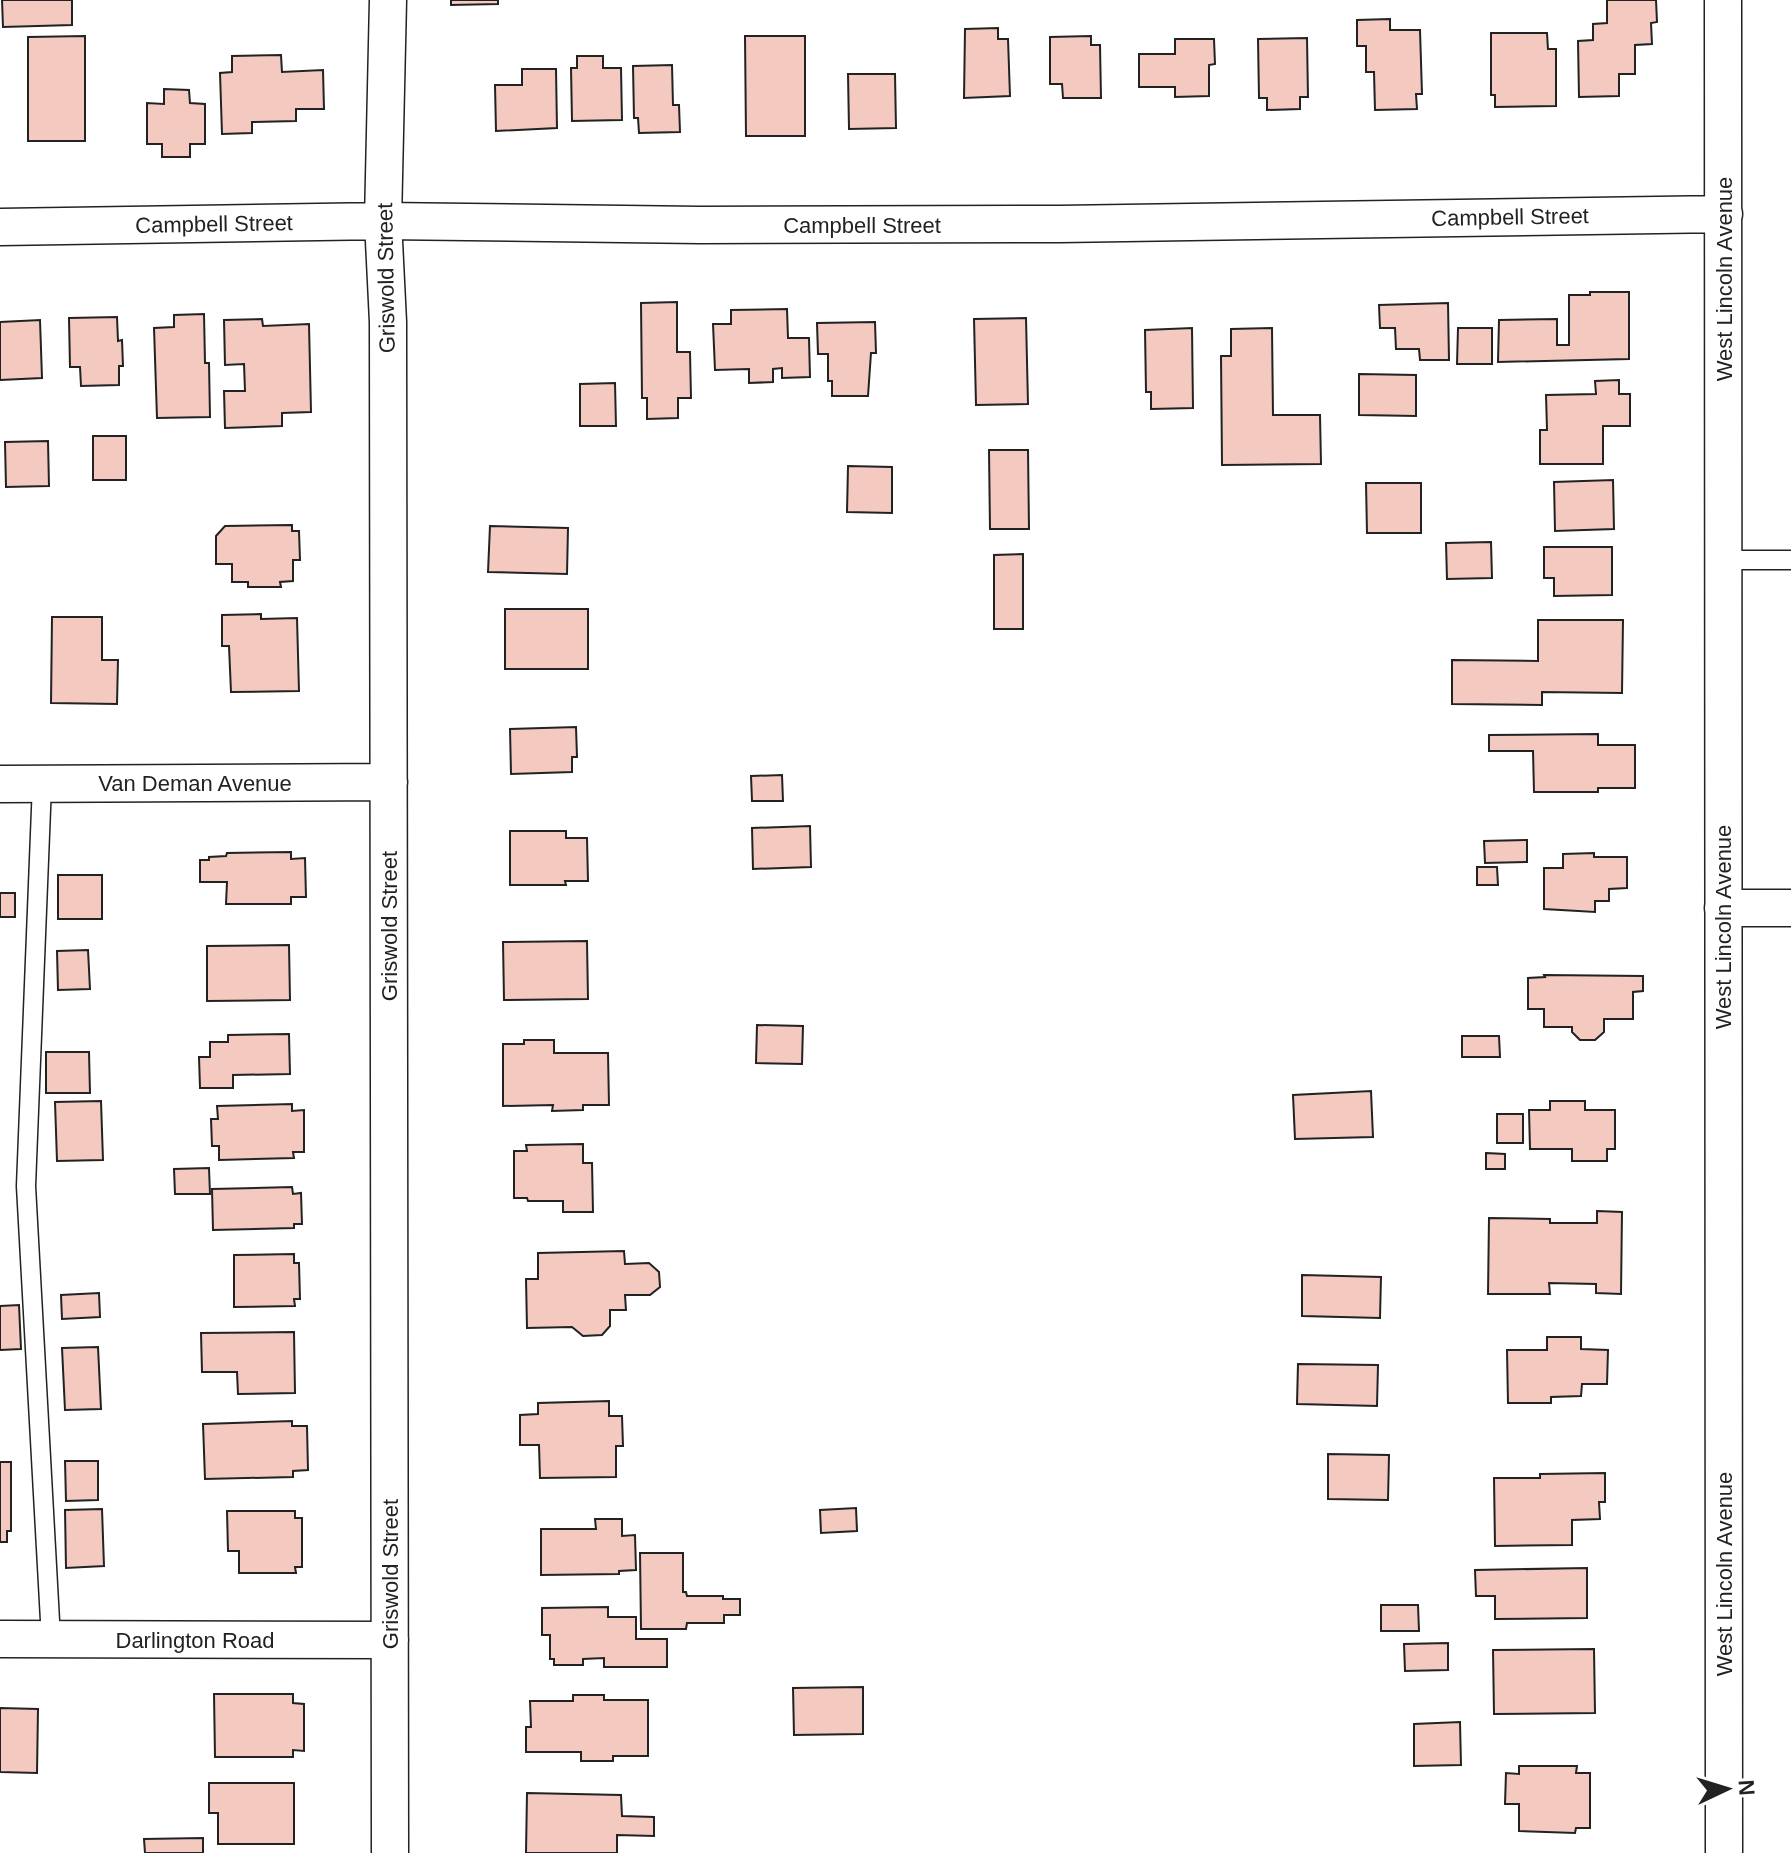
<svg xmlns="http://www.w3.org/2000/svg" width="1791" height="1853" font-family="Arial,sans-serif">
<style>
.building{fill:#f3c9c0;stroke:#222;stroke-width:2}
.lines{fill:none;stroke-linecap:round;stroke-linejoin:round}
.lane-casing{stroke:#222;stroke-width:21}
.street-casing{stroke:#222;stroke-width:39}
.lane{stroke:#fff;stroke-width:18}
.street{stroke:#fff;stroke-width:36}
.labels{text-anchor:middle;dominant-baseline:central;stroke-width:6;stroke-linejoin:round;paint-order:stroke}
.street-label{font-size:22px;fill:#222;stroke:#fff}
</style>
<rect width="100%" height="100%" fill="#fff"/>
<path class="building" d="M2 0H72V25L3 27Z
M451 0H498V4L451 5Z
M1607 0H1656L1657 22 1651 23 1652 44 1635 45V74H1619V96L1579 97 1578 41 1593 40V24L1607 23Z
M1390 19V30H1420L1422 94H1416L1417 109 1375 110 1374 72H1366V46H1357V20Z
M998 28V39H1008L1010 96 964 98 965 29Z
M1491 33H1547L1548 49H1556V106L1495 107V95H1491Z
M85 36V141H28V37Z
M745 36H805V136H746Z
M1091 36V45H1100L1101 98H1063L1062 84H1050V37Z
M1307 38 1308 97H1300V109L1267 110V98H1259L1258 39Z
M1175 39H1214L1215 64 1209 65V96L1175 97V87H1139V54H1175Z
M281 55 282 72 323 70 324 109H296V121L252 122V133L222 134 220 73 232 72V56Z
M577 56H603V68H621L622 120 572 121 571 68H577Z
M672 65 673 105H679L680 132 639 133 638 118H634L633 66Z
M522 69H556L557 128 496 131 495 85H522Z
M848 74H895L896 128 849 129Z
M164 89 189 90 190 103 205 104V144H190V157H162V144H147V103L164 104Z
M1590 292H1629V359L1498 362 1499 320 1557 319V345H1569V295H1590Z
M677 302V352H690L691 398H678V418L647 419V398H642L641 303Z
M1448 303 1449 360H1420L1419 349H1396L1395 328H1380L1379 305Z
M787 309 788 338H809L810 377 782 378V368L773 369V382L749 383V369L715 370 713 324H731V310Z
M204 314 205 363H209L210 417 157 418 154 328 174 327V315Z
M117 317 118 341 122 340 123 366H119V385L81 386 80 367H70L69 318Z
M1026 318 1028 404 976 405 974 319Z
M262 319 263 326 309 324 311 412 282 413V426L225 428 224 391H245L244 364 225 365 224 320Z
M40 320 42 378 0 380V322Z
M875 322 876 353H871L868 396H832V381H828V354H818L817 323Z
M1192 328 1193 408 1151 409V392H1146L1145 330Z
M1272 328 1273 415H1320L1321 464 1222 465 1221 356H1231V329Z
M1458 328H1492V364H1457Z
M1359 374 1416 375V416L1359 415Z
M1619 380V394H1630V426H1603V464H1540V430H1547L1546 395 1596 394 1595 381Z
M615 383 616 426H580V384Z
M93 436H126V480H93Z
M48 441 49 486 6 487 5 442Z
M989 450H1028L1029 529H990Z
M848 466 892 467V513L847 512Z
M1613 480 1614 529 1555 531 1554 482Z
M1366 483H1421V533H1367Z
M292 525V531H299L300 560H293V581L280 582 281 587H248V582H232V564H216V536L225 526Z
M490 526 568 528 567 574 488 572Z
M1491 542 1492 578 1447 579 1446 543Z
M1544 547H1612V595L1554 596V578H1544Z
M1023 554V629H994V555Z
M505 609H588V669H505Z
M261 614V619L297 618 299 691 231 692 229 646H222V615Z
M52 617H102V660H118L117 704 51 703Z
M1538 620H1623L1622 693 1542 692V705L1452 704V660L1538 661Z
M576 727 577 757H572V772L511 774 510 729Z
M1598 734V745H1635V788H1598V792H1534L1533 751H1489V735Z
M782 775 783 801H752L751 776Z
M810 826 811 867 753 869 752 828Z
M510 831H566V838H587L588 881H565L566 885H510Z
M1527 840V862L1485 863 1484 841Z
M291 852V859L305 858 306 897H291V904H226L227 882H200V860H209V857L226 856 227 853Z
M1594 853V857H1627V888L1609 889V901H1595V912L1544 909V868H1563V854Z
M1477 867H1497L1498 885H1477Z
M58 875H102V919H58Z
M0 893H15V917H0Z
M587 941 588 999 504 1000 503 942Z
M289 945 290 1000 207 1001V946Z
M88 950 90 989 58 990 57 951Z
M1544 975 1643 976V991L1633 992V1019H1604V1032L1595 1040H1580L1572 1032V1027H1544V1009H1528V978L1545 977Z
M757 1025 803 1026 802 1064 756 1063Z
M289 1034 290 1074 233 1075V1088H200L199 1057H210V1042H228V1035Z
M1462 1036H1499L1500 1057H1462Z
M524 1040H554V1053H608L609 1105H583V1110L552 1111 553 1105 503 1106V1044H524Z
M46 1052H89L90 1093H46Z
M1371 1091 1373 1137 1295 1139 1293 1095Z
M101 1101 103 1160 57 1161 55 1102Z
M1550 1101H1585V1110H1615V1149H1607V1161H1572V1149H1530L1529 1110H1550Z
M292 1104V1111L304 1110V1152H293L294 1158 219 1160V1146H212L211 1119H218L217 1106Z
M1497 1114H1523V1143H1497Z
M583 1144V1163H592L593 1212H563V1201H528L527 1198H514V1151H527L526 1145Z
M1486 1153 1505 1154V1169H1486Z
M209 1168 210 1194H175L174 1169Z
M292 1187 293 1194 301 1193 302 1224H294V1228L213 1230 212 1189Z
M1597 1211 1622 1212 1621 1294 1596 1293V1284L1549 1283 1550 1294H1488L1489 1218 1550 1219V1223H1597Z
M624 1251 625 1264 649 1263 659 1272 660 1287 650 1295H625L626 1310H610V1326L602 1335 583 1336 572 1327 527 1328 526 1279H538V1253Z
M294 1254V1263H299L300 1299H294L295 1306 234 1307V1255Z
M1302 1275 1381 1277 1380 1318 1302 1316Z
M99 1293 100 1317 62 1319 61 1295Z
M19 1305 21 1349 0 1350V1306Z
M294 1332 295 1393 238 1394 237 1372H202L201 1333Z
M1547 1337H1581V1349L1608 1350 1607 1384H1582L1581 1396 1551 1397V1403H1508L1507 1350H1547Z
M98 1347 101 1409 65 1410 62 1348Z
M1298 1364 1378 1365 1377 1406 1297 1404Z
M609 1401V1416H622L623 1446H616V1477L540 1478 539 1445H520V1415L538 1414V1403Z
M292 1421V1426H307L308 1470 293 1471V1477L205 1479 203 1424Z
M1328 1454 1389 1455 1388 1500 1328 1499Z
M65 1461H98V1500L66 1501Z
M0 1462H11V1531H7V1542H0Z
M1605 1473V1502H1599L1600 1519 1572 1520V1545L1495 1546 1494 1478H1540V1474Z
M856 1508 857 1531 821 1533 820 1510Z
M102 1509 104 1566 66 1568 65 1510Z
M227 1511H295V1518H302V1567H295L296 1573H239V1551H228Z
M595 1519H622V1536L635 1535 636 1570 619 1571V1574L541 1575V1529H596Z
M640 1553H683V1592H686L687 1596H723V1599H740V1615H724V1623H687L686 1629H641Z
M1587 1568V1618L1495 1619V1596H1476L1475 1570Z
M1381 1605H1418L1419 1631H1381Z
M608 1607V1617H636V1639H667V1667H604V1658L583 1659V1665H554V1659H550V1635H542V1608Z
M1448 1643V1670L1405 1671 1404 1644Z
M1594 1649 1595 1713 1494 1714 1493 1650Z
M863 1687V1734L794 1735 793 1688Z
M214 1694H293V1703L304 1704V1751L293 1750V1757H215Z
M573 1695H604V1700H648V1756H613V1761H581V1752H526V1727H531L530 1701H573Z
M0 1708 38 1709 37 1773 0 1772Z
M1460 1722 1461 1765 1414 1766V1724Z
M1519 1766H1577L1576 1773H1590V1828H1576L1575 1833 1519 1831V1804H1505L1506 1773 1519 1774Z
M209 1783H294V1844H218V1813H209Z
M527 1793 621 1795 622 1816 654 1817V1836L617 1835V1853H526Z
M203 1838V1853H145L144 1839Z"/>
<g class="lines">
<g class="lane-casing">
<path id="lane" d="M1723 560H1791
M42 784 26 1186 51 1639"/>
</g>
<g class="street-casing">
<path id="street" d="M388 0 383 221 388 322 390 1853
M1723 0 1724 1853
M0 227 383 221 700 225 1060 224 1724 214
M0 784 389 782
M1723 908H1791
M0 1639 390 1640"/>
</g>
<use href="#lane" class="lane"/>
<use href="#street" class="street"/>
</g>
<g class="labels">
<g class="street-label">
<text transform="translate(1510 217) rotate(-1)">Campbell Street</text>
<text transform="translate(214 224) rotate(-1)">Campbell Street</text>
<text x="862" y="225">Campbell Street</text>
<text transform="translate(386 278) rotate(-91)">Griswold Street</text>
<text transform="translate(1724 279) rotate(-90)">West Lincoln Avenue</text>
<text x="195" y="783">Van Deman Avenue</text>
<text transform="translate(389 926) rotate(-90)">Griswold Street</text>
<text transform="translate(1723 927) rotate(-90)">West Lincoln Avenue</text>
<text transform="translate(390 1574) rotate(-90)">Griswold Street</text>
<text transform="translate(1724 1574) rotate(-90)">West Lincoln Avenue</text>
<text x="195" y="1640">Darlington Road</text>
</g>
</g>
<g transform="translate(1727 1789) rotate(86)" stroke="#ffffff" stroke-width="6" paint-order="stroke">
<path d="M0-6L14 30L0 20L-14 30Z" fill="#222222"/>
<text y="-12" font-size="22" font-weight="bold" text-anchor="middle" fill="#222222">N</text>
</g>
</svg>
